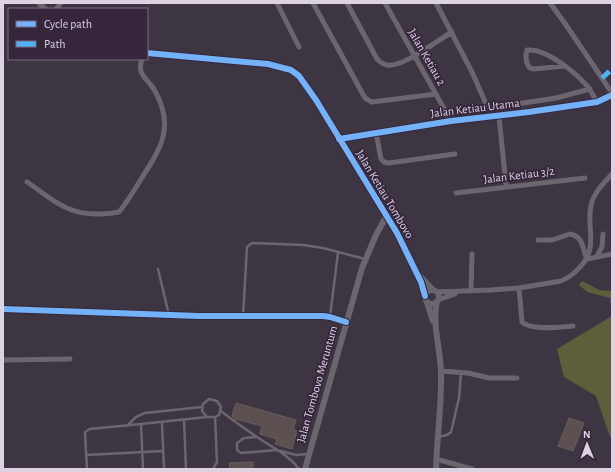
<svg xmlns="http://www.w3.org/2000/svg" width="615" height="472" font-family="'Alegreya Sans',sans-serif">
<style>
.green{fill:#5d5e3a}
.building{fill:#5c5050;stroke:#665d5f}
.lines{fill:none;stroke-linecap:round;stroke-linejoin:round}
.service{stroke:#6b656e;stroke-width:2.5}
.minor{stroke:#6b656e;stroke-width:5}
.tertiary{stroke:#6b656e;stroke-width:6}
.quiet{stroke:#4fb1f8;stroke-width:5;stroke-dasharray:10 5;stroke-linecap:butt}
.cycleway-casing{stroke:#35263c;stroke-width:8}
.cycleway{stroke:#73b2f8;stroke-width:6}
.labels{text-anchor:middle;dominant-baseline:central;stroke-width:3.5;stroke-linejoin:round;paint-order:stroke}
.street-label{font-size:12px;fill:#dcd2e1;stroke:#35263c}
</style>
<rect width="100%" height="100%" fill="#3e3542"/>
<path class="green" d="M582 281 599 290 612 291V314L610 298 587 292 579 285Z
M612 316V436L610 437 596 396 564 377 557 349Z"/>
<path class="building" d="M236 403 296 420 293 430 297 431 292 449 275 444 277 439 260 434 262 426 235 419 232 416Z
M569 418 584 423 573 451 558 446Z
M253 462V469H230L229 463Z"/>
<g class="lines">
<path class="service" d="M158 269 169 315
M243 317 247 247 252 243 303 245 323 248 365 259
M330 317 338 252
M221 411C232 420 244 428 257 437 271 447 288 454 299 469
M184 420 186 469
M162 423 164 469
M128 425 136 417 145 413 202 407
M256 437 244 438 237 443V450L241 453 277 450
M438 437 447 435 451 432 459 398 461 373
M281 451 296 455 308 454
M86 455 163 451
M87 469 85 432 90 429 141 424
M143 469 141 424 207 417
M213 469 217 462 215 417 219 415 221 407 217 401 209 399 203 404 202 411 207 417H215"/>
<path class="minor" d="M277 3 299 47
M313 3 365 98 372 102 436 94
M347 3 377 59C381 63 385 66 391 65 407 64 437 41 452 32
M385 3 451 121
M436 3 472 72 487 106 491 108 556 98 590 89
M550 3 564 22 612 93
M56 9 61 3
M564 66 534 69 530 68C526 64 525 56 527 50 547 48 577 74 589 88 592 93 594 97 597 102
M499 116 506 186
M376 133 381 159 384 162 389 163 455 154
M339 139 451 121 529 112 597 102 612 95
M27 182C41 191 56 205 72 210 85 215 105 215 119 212 128 201 135 189 143 176 161 148 174 127 156 93 149 78 136 77 142 59
M456 193 585 178
M538 240H552L570 234C584 237 582 248 587 259L612 254
M597 256 602 247 603 234
M519 288 522 322C531 331 561 327 573 326
M471 291 472 254
M437 292 490 290 519 288 561 281C568 278 575 273 580 267 599 247 586 228 591 205 594 192 604 183 612 174
M438 300 455 294
M3 309 199 316H323L330 317 346 322
M3 360 70 359
M441 371 468 373 489 378H517
M436 459 472 469"/>
<path class="tertiary" d="M39 3 45 9
M147 53 268 64 291 70 299 76 316 100 397 233 421 282 425 296
M419 275 433 290
M425 297a7 7 0 1 1 14 0a7 7 0 1 1-14 0Z
M427 302 433 321
M305 469 362 268 376 235 386 217
M436 469C437 436 442 404 441 371 440 347 432 324 437 301"/>
<path class="quiet" d="M602 78 612 69"/>
<g class="cycleway-casing">
<path id="cycleway" d="M147 53 268 64 291 70 299 76 316 100 397 233 421 282 425 296
M339 139 451 121 529 112 597 102 612 95
M3 309 199 316H323L330 317 346 322"/>
</g>
<use href="#cycleway" class="cycleway"/>
</g>
<g class="labels">
<g class="street-label">
<text transform="translate(427 57) rotate(60)">Jalan Ketiau 2</text>
<text transform="translate(475 108) rotate(-7)">Jalan Ketiau Utama</text>
<text transform="translate(519 175) rotate(-7)">Jalan Ketiau 3/2</text>
<text transform="translate(385 194) rotate(59)">Jalan Ketiau Tombovo</text>
<text transform="translate(317 384) rotate(-74)">Jalan Tombovo Meruntum</text>
</g>
</g>
<rect width="615" height="472" fill="none" stroke="#dcd2e1" stroke-width="8"/>
<rect x="8" y="8" width="140" height="52" fill="#35263c" stroke="#786b7e"/>
<rect x="16" y="21" width="20" height="6" fill="#73b2f8" stroke="#786b7e"/>
<text x="44" y="28" font-size="12" fill="#dcd2e1">Cycle path</text>
<rect x="16" y="41" width="20" height="6" fill="#4fb1f8" stroke="#786b7e"/>
<text x="44" y="48" font-size="12" fill="#dcd2e1">Path</text>
<g transform="translate(587 444) rotate(359)" stroke="#35263c" stroke-width="3" paint-order="stroke">
<path d="M0-3L7 15L0 10L-7 15Z" fill="#dcd2e1"/>
<text y="-6" font-size="11" font-weight="bold" text-anchor="middle" fill="#dcd2e1">N</text>
</g>
</svg>
